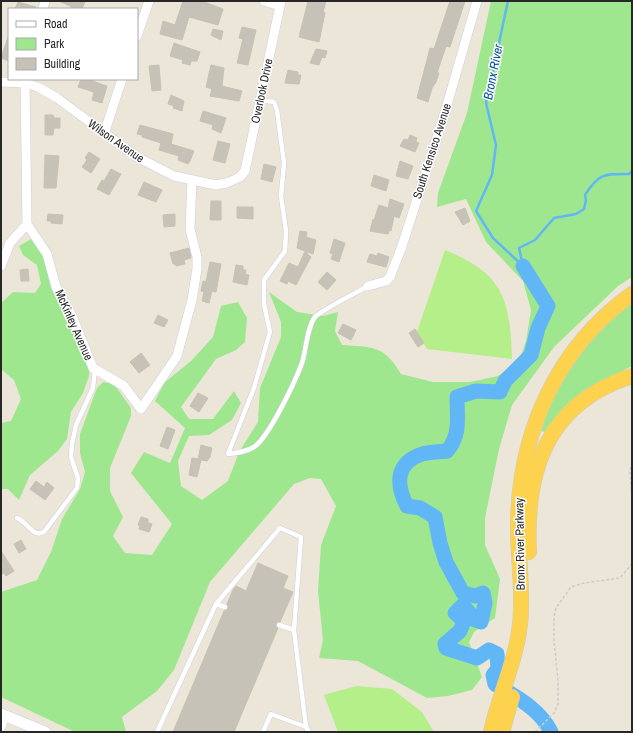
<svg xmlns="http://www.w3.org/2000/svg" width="633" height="733" font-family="'Archivo Narrow',sans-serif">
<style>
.green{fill:#9fe78f}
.pitch{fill:#b4ef8a}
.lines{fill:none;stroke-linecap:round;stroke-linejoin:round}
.stream{stroke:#61b7f6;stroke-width:2.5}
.river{stroke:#61b7f6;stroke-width:15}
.building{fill:#c6c2b7;stroke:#c6c2b1}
.service-casing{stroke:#cdcde2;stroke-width:5.5}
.minor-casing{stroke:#cdcde2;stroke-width:10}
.tertiary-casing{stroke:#cdcde2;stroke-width:12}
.trunk-casing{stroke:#cbcbcb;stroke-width:16}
.path{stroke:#cbcbcb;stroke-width:1.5;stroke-dasharray:3 2;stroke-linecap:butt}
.service{stroke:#fff;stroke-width:4.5}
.minor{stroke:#fff;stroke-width:9}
.tertiary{stroke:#fff;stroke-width:11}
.trunk{stroke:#fcd24e;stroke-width:15}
.labels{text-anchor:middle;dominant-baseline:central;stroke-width:3;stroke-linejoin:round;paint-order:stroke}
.street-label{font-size:12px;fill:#272727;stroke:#fff}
.water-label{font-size:13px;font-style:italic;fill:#04519e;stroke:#fff}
</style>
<rect width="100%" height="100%" fill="#ebe6d7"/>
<path class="green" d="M491 1H632V277L618 286 554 347 512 405 499 449 485 518V545L500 579 495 618 474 632 469 642 482 677 472 690 448 696 427 698 358 661 319 658 323 640 318 591 321 545 336 506 321 479 310 478 294 484 210 582 174 670 157 691 122 717 126 732H75L1 697V592L37 580 51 552 62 519 80 489 85 472 80 453V434L97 388 103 382 114 384 131 408V416L110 468V491L123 517 113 536 125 553 152 555 172 524 131 473 144 452 170 463 185 428 155 401 164 383 191 361 213 337 221 306 238 302 247 318 245 342 236 350 216 359 181 407 189 419H213L234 391 241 403 232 420 209 435 189 436 178 461 181 486 202 500 228 481 239 452 258 422 260 388 281 337V322L269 292 297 312 323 316 338 312 335 331 342 345C372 347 384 345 401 374L433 382H470L498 376 520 359 526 341 531 310 523 281 486 242 466 199 437 207 438 193 467 113Z
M31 239 44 258 49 279 89 365V376L83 393 71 412 67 439 58 451 30 475 19 500 8 489H1V423L11 421 21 399 14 380 1 369V303L13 292 35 293 41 284 37 265 23 255 19 246Z
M632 301V366L587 390 565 409 546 432 540 431C550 407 558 378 574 358 591 337 612 319 632 301Z"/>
<path class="pitch" d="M445 250C504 274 510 299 512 359L427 349 417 332Z
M356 686 392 689 422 712 434 732H338L324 695Z"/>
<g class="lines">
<path class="stream" d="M508 1 486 103 496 145 492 175 476 211 493 238 523 266
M523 266 519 248 535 240 554 218 576 214 584 209 586 200 585 195C599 173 604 174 629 174L632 171"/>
<path class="river" d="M523 266 548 306 538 328 531 355 505 381 500 392 476 391 457 397C457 417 461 435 447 451 439 452 430 452 422 454 395 463 396 485 407 506L420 508 435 517 440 543 446 562 463 593 475 596 483 593 485 603 481 622 475 620 463 605 455 613 464 621 460 631 445 644 446 648 477 658 489 650 497 654 498 669 493 675 495 684C516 697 540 709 551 732"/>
</g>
<path class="building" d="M59 1H85L82 9H71L72 7Z
M183 1H202L223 9 218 25 189 17 182 40 160 34 163 21 175 25Z
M308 1H326L323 12 325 13 319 42 299 37Z
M450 1H465L450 47 446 46 437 73H439L436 82 432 88 428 102 417 98 430 48 434 49Z
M18 2 36 7V9H15Z
M242 27 256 30 248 65 237 63 243 39 239 38Z
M213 29 223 31 221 40 211 35Z
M8 37H9V61L1 58Z
M174 43 200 52 197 61H191L190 65 182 63 183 60 170 56Z
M316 49 327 51 325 58 322 57 319 65 310 63Z
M159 65 161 90 152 91 149 66Z
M211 65 224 68 222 86 242 91 239 101 210 96 212 89 206 87Z
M288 70 298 72V75H301L299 84 285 83Z
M81 79H93L92 81 107 86 102 103 92 100 94 92 78 87Z
M171 95 184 101 182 111 173 108 174 106 168 104Z
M203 111 226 118 221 133 212 129 213 125 200 121Z
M45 115H53L54 118H60V128H54L53 135H45Z
M140 125 173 134 171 144 194 151 190 161 188 164 178 160 179 156 159 150 161 143 142 137V135L137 134Z
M410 135 417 138 416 142 419 143 415 152 400 146 404 139 408 140Z
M218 141 230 144 225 163 213 160Z
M89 152 100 159 91 173 82 167 87 160 85 158Z
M45 155 59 156 56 188H44Z
M400 161 413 166 408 179 396 176Z
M264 164 276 167 272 182 261 179Z
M111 169 121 174 109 195 97 189 102 180 104 181Z
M374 175 389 180 386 191 371 186Z
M144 182 162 190 156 202 138 195Z
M390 199 404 204 399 218 394 216 391 231 389 230 388 234 370 231 373 219 374 220 379 205 388 208Z
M211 201H221V220H210Z
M237 207H253V219L237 218Z
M465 208 470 221 463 225 455 212Z
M48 214 63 215 62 224 51 223V221H47Z
M175 214V226L164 227 163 215Z
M300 231 307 232 306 237 316 240 313 254 297 248Z
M334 239 345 243 339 262 331 259 333 254 330 253Z
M189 248 191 258 184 260 185 264 176 266 175 264H173L170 253Z
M305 251 311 257 296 285 288 281 287 284 280 281 289 263 298 267Z
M378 253 389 257 386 267 367 262 370 254 377 256Z
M210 262 221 264 216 292 212 291 209 303 202 301 204 292 201 291 203 281 206 282Z
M236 265 243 266V270H246L245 274 249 275 247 285 233 282Z
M28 269 29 281H21L20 270Z
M327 272 336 280 327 290 318 282Z
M158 315 168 320 164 327 154 323Z
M343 324 356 330 351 340 338 333Z
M415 329 424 343 418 347 409 333Z
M141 353 150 365 139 373 130 362Z
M198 393 208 398 199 412 190 406Z
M167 427 175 430 168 449 160 446Z
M201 445 212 448 210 457 207 461 201 460 197 477 189 475 192 458 198 459Z
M36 481 44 487 47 482 54 488 45 500 30 489Z
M141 517 148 519V523L152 524 149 532 139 529 140 526 138 525Z
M21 540 26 549 19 553 14 544Z
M1 551 14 571 6 576 4 573 1 575Z
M258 563 288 576 283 588 293 592 280 622 276 623 278 628 234 732H173L224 611 228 609 227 604 233 590 236 586 246 591Z"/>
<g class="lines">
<g class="service-casing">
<path id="service" d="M260 100 274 102 277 110 284 163 281 196 286 231 285 251 264 280V304L270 332 254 388 228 454C237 453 246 452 254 447 269 437 295 382 302 363 306 351 307 327 315 317 320 311 358 292 368 286
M17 518C29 523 32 538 44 532L77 488 78 478 71 457 72 444 76 425 93 388 95 369
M216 604 225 607
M279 625 294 630
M157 732 216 604 280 528 301 537 294 630 306 727 309 732
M263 732 271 714 306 727"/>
</g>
<g class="minor-casing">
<path id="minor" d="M264 1 280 6
M43 9 45 1
M137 36 149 1
M25 79 27 224 47 254 56 287 72 316 93 368 124 386 141 409 177 356 192 300 197 269V257L190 229 192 180
M1 82 25 83 38 87 57 98 137 157 174 176 216 185 227 183 240 177 245 171 281 1
M104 134 122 79
M1 266 10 243 27 224
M368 286 386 281 390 277 401 249 443 119 477 1
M1 727 5 716"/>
</g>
<g class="tertiary-casing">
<path id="tertiary" d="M1 714 45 732"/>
</g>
<g class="trunk-casing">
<path id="trunk" d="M529 552C525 470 547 403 632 376
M491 732C499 695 516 662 520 624 524 589 517 555 518 521 520 430 558 347 632 294
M502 732 512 697"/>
</g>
<path class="path" d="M632 462 630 471 632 502
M535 732 554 713 558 704V681L554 640V617L556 608 571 587 584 583 620 578 632 564"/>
<use href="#service" class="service"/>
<use href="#minor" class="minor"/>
<use href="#tertiary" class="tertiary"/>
<use href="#trunk" class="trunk"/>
</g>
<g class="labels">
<g class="street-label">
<text transform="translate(262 91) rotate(-78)">Overlook Drive</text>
<text transform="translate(116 141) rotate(35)">Wilson Avenue</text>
<text transform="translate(432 151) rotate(-72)">South Kensico Avenue</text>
<text transform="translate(74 325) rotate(66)">McKinley Avenue</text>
<text transform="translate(520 544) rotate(-91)">Bronx River Parkway</text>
</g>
<g class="water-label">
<text transform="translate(493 72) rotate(-79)">Bronx River</text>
</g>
</g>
<rect width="633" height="733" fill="none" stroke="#272727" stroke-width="4"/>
<rect x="8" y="8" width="130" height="72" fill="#ffffff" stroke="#a9a9a9"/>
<rect x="16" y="21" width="20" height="6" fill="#ffffff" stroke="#a9a9a9"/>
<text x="44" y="28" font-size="12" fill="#272727">Road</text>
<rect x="16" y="38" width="20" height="12" fill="#9fe78f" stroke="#a9a9a9"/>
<text x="44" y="48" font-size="12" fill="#272727">Park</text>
<rect x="16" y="58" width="20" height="12" fill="#c6c2b7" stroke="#a9a9a9"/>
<text x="44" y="68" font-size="12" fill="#272727">Building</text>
</svg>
